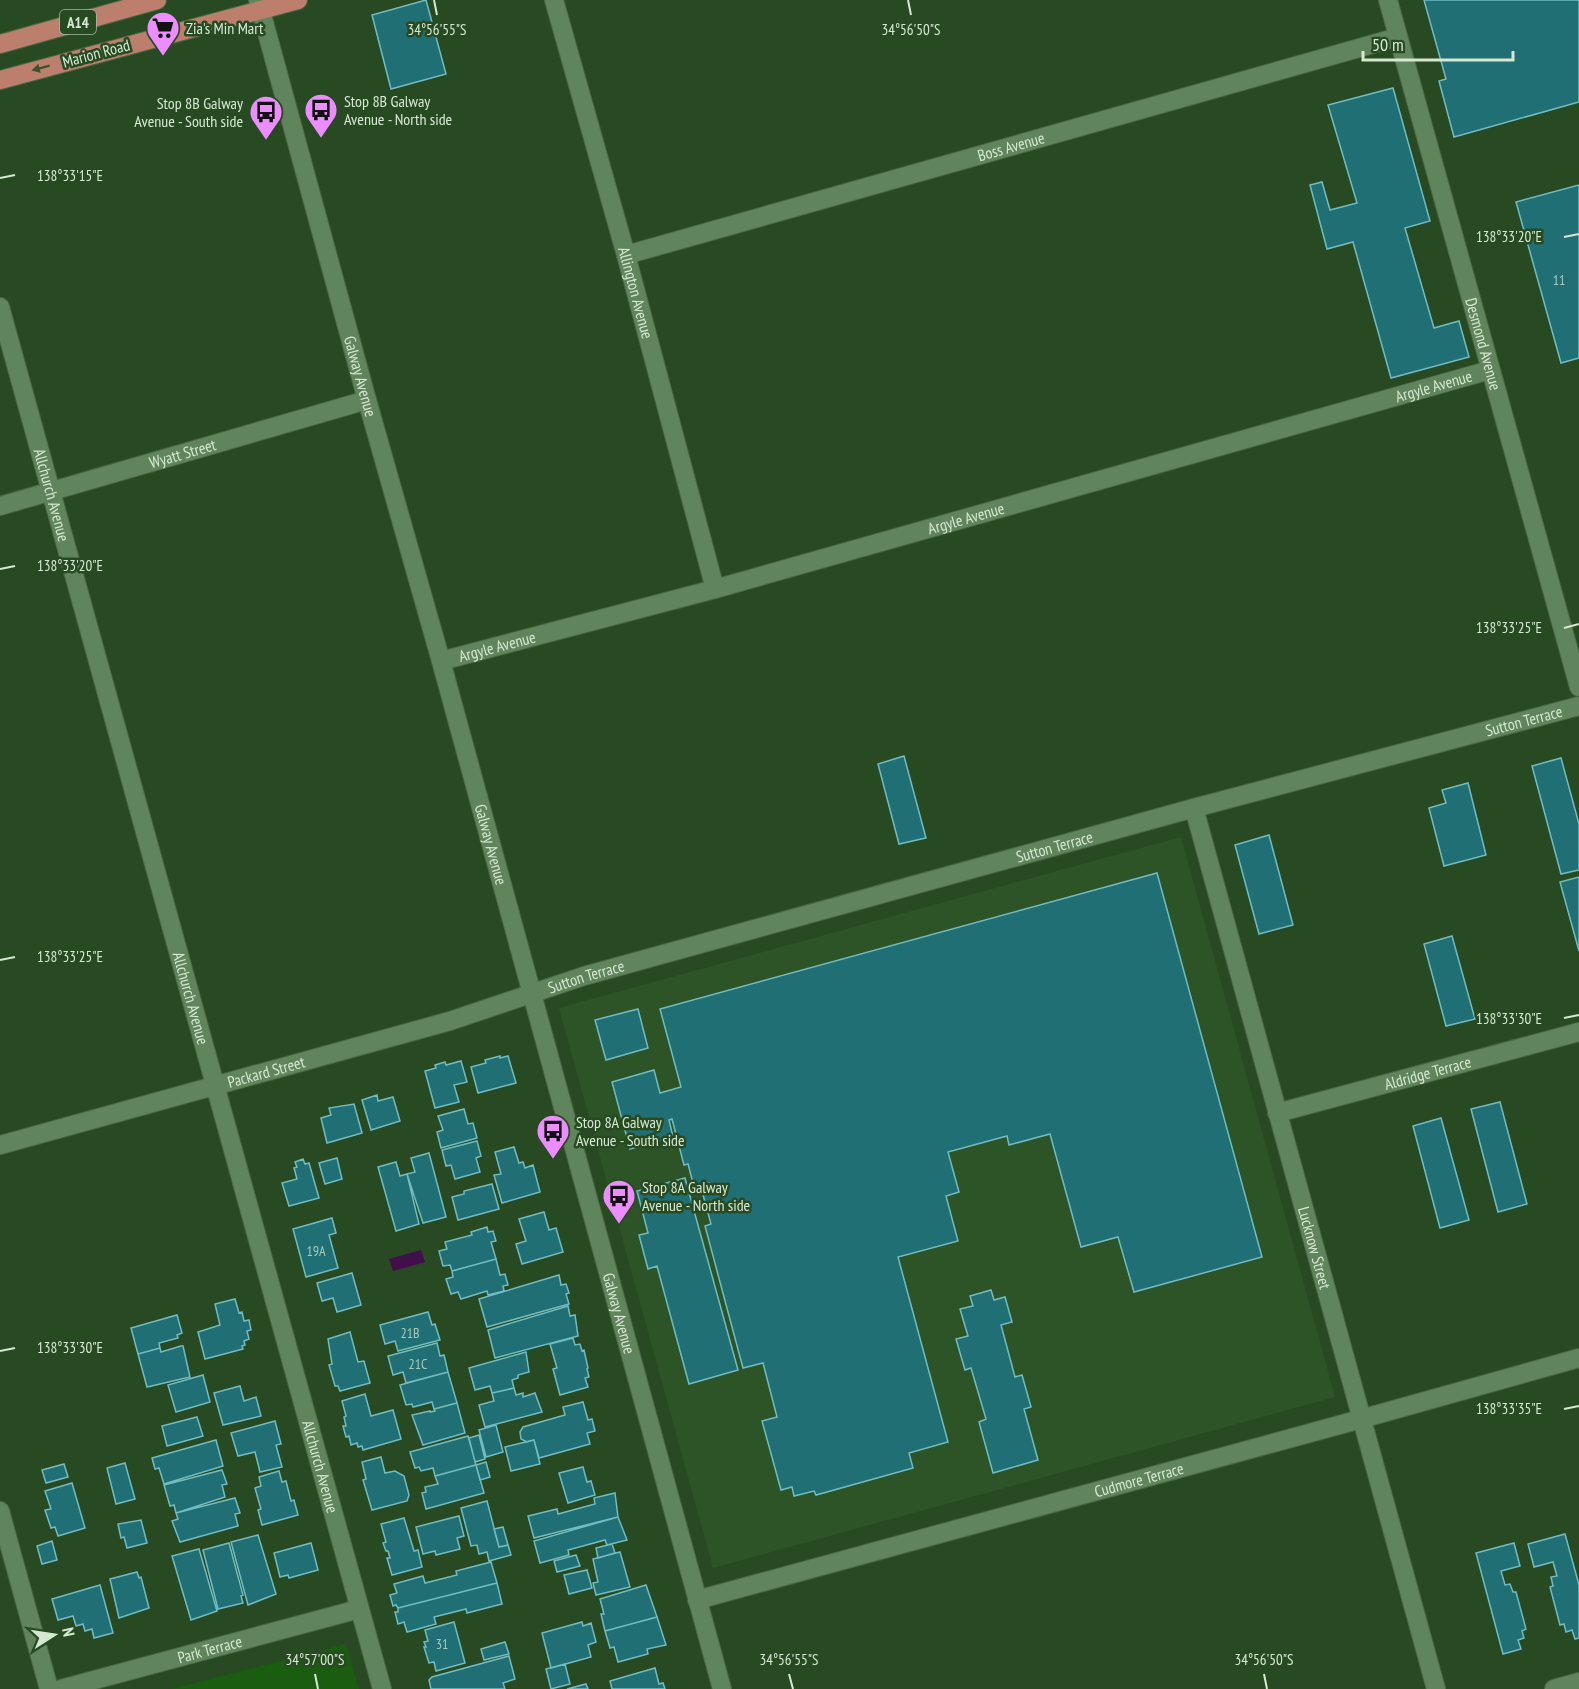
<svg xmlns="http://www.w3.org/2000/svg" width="1579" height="1689" font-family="'PT Sans Narrow',sans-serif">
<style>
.built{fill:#2d5427}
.green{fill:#1a5d10}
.water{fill:#430e4c}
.building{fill:#206f74;stroke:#71bcc1;stroke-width:1.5}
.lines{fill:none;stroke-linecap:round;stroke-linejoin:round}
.street-casing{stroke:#4a6745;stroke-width:20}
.secondary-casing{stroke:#4a6745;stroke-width:20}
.primary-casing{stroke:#4a6745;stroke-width:20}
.street{stroke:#60845b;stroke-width:18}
.secondary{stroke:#60845b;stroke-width:18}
.primary{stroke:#bc7f6e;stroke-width:18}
.oneway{fill:#3e522e}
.ticks{fill:none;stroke:#d5e9d2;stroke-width:2}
.labels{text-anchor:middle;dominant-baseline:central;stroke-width:5;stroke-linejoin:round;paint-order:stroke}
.number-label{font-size:14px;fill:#a8caba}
.shield{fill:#284a23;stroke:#a1b99e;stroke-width:1.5}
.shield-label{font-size:15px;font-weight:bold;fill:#d5e9d2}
.poi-label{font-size:16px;fill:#d5e9d2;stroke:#284a23;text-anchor:start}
.street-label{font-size:16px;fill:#d5e9d2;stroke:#284a23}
.ticks-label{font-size:15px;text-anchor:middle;fill:#d5e9d2;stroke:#284a23;stroke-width:5;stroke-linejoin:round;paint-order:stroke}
</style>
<rect width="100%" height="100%" fill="#284a23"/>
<path class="built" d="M1181 837 1335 1397 713 1568 559 1008Z"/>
<path class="green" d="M346 1644 359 1689H171Z"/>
<path class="water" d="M421 1250 425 1262 393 1271 389 1259Z"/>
<path class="building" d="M426 0 446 74 391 89 372 15Z
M1424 0H1579V102L1454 137 1439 81 1446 79Z
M1393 88 1430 221 1405 228 1434 328 1459 321 1469 357 1391 378 1353 242 1327 249 1310 185 1322 182 1330 210 1357 203 1328 105Z
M1579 185V358L1561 363 1516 202Z
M904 756 926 838 899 844 878 764Z
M1561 758 1579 824V870L1561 874 1532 766Z
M1468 783 1486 855 1444 866 1429 808 1446 803 1442 790Z
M1269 835 1293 925 1259 934 1235 845Z
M1157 873 1262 1257 1134 1292 1118 1237 1081 1247 1050 1134 1009 1145 1007 1136 948 1152 959 1192 946 1196 958 1241 898 1257 948 1442 909 1453 913 1468 816 1495 814 1491 794 1496 792 1487 781 1490 762 1421 777 1417 763 1363 743 1368 705 1226 711 1224 702 1191 712 1189 710 1183 694 1187 688 1164 684 1165 672 1119 669 1120 673 1137 630 1149 612 1082 654 1070 660 1093 681 1087 660 1009Z
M1579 877V951L1560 882Z
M1452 936 1475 1019 1446 1026 1424 944Z
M638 1009 648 1048 606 1060 595 1020Z
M500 1056V1058L508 1056 516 1083 478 1093 471 1067 486 1063 485 1060Z
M461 1061 467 1082 454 1085 459 1102 435 1108 425 1071 436 1068 435 1065 445 1062 446 1065Z
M377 1095 378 1101 393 1097 400 1121 371 1130 362 1100Z
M1500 1102 1527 1204 1498 1212 1471 1109Z
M354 1104 362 1133 327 1143 321 1118 331 1115 329 1108Z
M464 1109 468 1124 473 1123 477 1138 441 1148 437 1132 443 1130 438 1116Z
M1441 1118 1469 1220 1440 1228 1413 1126Z
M477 1141 481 1156 476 1158 480 1172 455 1179 451 1165 446 1166 442 1150Z
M514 1147 519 1163 523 1162 525 1168 533 1165 540 1192 502 1203 494 1175 501 1174 495 1152Z
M429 1153 446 1217 423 1223 407 1174 415 1172 411 1158Z
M337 1158 342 1179 325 1184 319 1163Z
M303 1159 305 1164 309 1163 319 1198 289 1206 282 1183 297 1179 294 1168 297 1167 295 1162Z
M396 1162 400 1176 407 1174 419 1224 396 1231 378 1167Z
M685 1178 738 1370 689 1384 657 1266 648 1269 639 1235 648 1233 637 1191Z
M492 1184 499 1209 458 1220 452 1197 464 1194V1191Z
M544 1212 549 1230 556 1228 563 1252 522 1264 516 1244 526 1241 519 1219Z
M332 1218 336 1233 329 1235 338 1268 306 1277 293 1229Z
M487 1227 488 1232 493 1231 496 1241 491 1242 496 1259 452 1271 450 1265 443 1266 439 1251 447 1249 445 1242 472 1235 471 1232Z
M496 1259 500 1275 505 1274 508 1285 503 1286 504 1291 488 1295 487 1291 461 1299 458 1292 451 1294 446 1279 453 1277 452 1271Z
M352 1273 361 1305 337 1312 333 1298 322 1301 317 1283Z
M559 1275 561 1285 566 1284 569 1293 566 1294 569 1304 487 1327 479 1299Z
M991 1290 994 1300 1005 1297 1012 1322 1001 1325 1015 1377 1022 1375 1031 1407 1024 1409 1038 1460 993 1473 979 1422 986 1419 971 1368 965 1370 956 1339 968 1336 960 1309 973 1306 970 1296Z
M235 1299 239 1313 242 1312 244 1321 249 1320 251 1330 247 1331 249 1339 244 1341 245 1345 242 1346 243 1349 205 1359 198 1332 220 1325 215 1304Z
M568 1306 570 1316 575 1315 578 1336 495 1358 488 1330Z
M428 1312 432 1325 435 1324 440 1340 398 1351 395 1341 385 1344 380 1325Z
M177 1315 182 1333 177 1335 178 1338 159 1343 160 1348 138 1354 131 1328Z
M350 1332 358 1362 364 1361 370 1383 340 1391 338 1386H335L329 1365 332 1364 328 1339Z
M573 1338 575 1345 580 1344 582 1351 584 1350 588 1368 587 1369 589 1377 585 1378 588 1387 560 1395 553 1369 557 1368 550 1344Z
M437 1343 440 1356 444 1355 448 1372 406 1383 403 1372 393 1375 388 1356Z
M181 1346H183L190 1377 147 1387 138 1354 160 1348 161 1352Z
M526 1352 529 1372 518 1375V1378L512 1380 514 1388 492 1393 490 1386 475 1390 469 1368Z
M448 1372 457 1403 434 1409 432 1402 413 1407 412 1404 406 1405 400 1385Z
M203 1375 210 1402 176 1412 168 1385Z
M240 1386 244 1401 256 1397 261 1416 223 1425 214 1393Z
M514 1388 516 1395 523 1393V1397L535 1393 542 1412 485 1427 479 1405 494 1401 492 1393Z
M365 1394 371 1416 393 1410 401 1439 363 1450 362 1446 358 1447 357 1443 351 1445 349 1436 346 1437 343 1426H346L344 1417 346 1416 342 1401Z
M583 1402 588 1420 592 1419 595 1431 587 1433 590 1444 539 1458 534 1440 527 1442 521 1439 520 1432 523 1427 565 1415 563 1407Z
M457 1403 465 1433 423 1445 412 1415 430 1411V1412L435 1411 434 1409Z
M197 1417 203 1436 167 1446 162 1426Z
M275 1421 281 1444 276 1445 282 1467 260 1472 255 1452 238 1456 231 1433Z
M496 1425 503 1452 486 1457 479 1430Z
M479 1435 485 1459 475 1462 469 1438Z
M468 1436 476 1465 435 1476 433 1468 421 1471 419 1467 415 1468 410 1452Z
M216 1440 223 1466 164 1484 159 1468 155 1469 152 1458Z
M534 1440 540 1464 511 1471 505 1447Z
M381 1457 385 1473 395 1471 404 1476 409 1495 407 1501 372 1510 363 1480 366 1479 362 1462Z
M486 1462 490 1477 480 1480 476 1465Z
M125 1463 135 1499 116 1504 107 1468Z
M64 1464 68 1477 46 1483 42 1470Z
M476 1465 484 1493 426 1509 422 1493 426 1492 425 1487 438 1484 435 1476Z
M583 1467 587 1482 591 1481 595 1495 568 1503 559 1473Z
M222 1470 227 1484 222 1485 225 1497 176 1513 174 1505 170 1506 164 1485Z
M279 1471 282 1482 286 1481 291 1501 294 1500 298 1515 262 1525 258 1510 261 1509 255 1488 261 1486 259 1477Z
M72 1483 85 1528 58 1536 55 1527 51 1528 45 1510 51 1509 45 1491Z
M615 1493 618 1517 534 1538 528 1516 557 1509 558 1514 595 1504 594 1498Z
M235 1498 240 1513 235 1514 238 1526 180 1542 172 1521 178 1519 176 1513Z
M487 1501 499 1547 508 1545 511 1555 489 1561 487 1552 479 1554 477 1545 471 1546 461 1508Z
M459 1516 464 1536 457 1538 460 1549 436 1555 435 1551 423 1554 416 1527Z
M618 1517 627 1540 607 1545 605 1540 568 1550 569 1555 540 1563 534 1541Z
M404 1518 414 1551 418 1550 422 1567 392 1575 387 1558H390L388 1551H386L383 1543 386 1542 381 1524Z
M141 1520 147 1543 127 1548 124 1537 121 1538 118 1524Z
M503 1527 508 1545 499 1547 494 1529Z
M1565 1534 1579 1585V1638L1575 1639 1572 1630 1566 1632 1564 1624 1560 1625 1550 1587 1553 1586 1551 1577 1557 1576 1553 1562 1534 1567 1528 1544Z
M258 1535 276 1594 248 1605 231 1542Z
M52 1541 57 1560 42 1564 37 1546Z
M229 1543 243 1595 241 1596 243 1603 218 1609 203 1550Z
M311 1543 318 1570 289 1578 288 1575 280 1577 274 1553Z
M1514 1543 1520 1566 1501 1571 1505 1585 1510 1584 1513 1592H1516L1526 1629 1522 1631 1524 1638 1518 1640 1521 1649 1503 1654 1476 1553Z
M612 1544 615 1553 598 1558 596 1548Z
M199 1549 217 1611 191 1620 172 1556Z
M620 1552 630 1587 596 1595 593 1583 598 1582 593 1559Z
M576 1555 580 1566 557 1572 554 1561Z
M491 1562 497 1583 398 1608 396 1605 393 1606 390 1595 397 1593 394 1584 423 1576 425 1583 457 1575 456 1571Z
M587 1570 592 1588 569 1594 564 1575Z
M137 1572 139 1578 141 1577 149 1608 119 1618 110 1579Z
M497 1583 502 1604 467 1613 466 1609 434 1617 436 1624 407 1632 404 1622 398 1624 395 1612H398V1608Z
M100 1585 113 1633 94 1638 92 1629 85 1631 83 1624 76 1626 73 1616 58 1620 52 1599Z
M646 1585 657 1617 605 1631 601 1614H604L600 1599Z
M657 1617 666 1645 647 1649 648 1654 618 1662 614 1647 610 1648 605 1631Z
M454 1622 465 1663 436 1671 434 1662 429 1663 424 1647H426L424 1642 428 1641 425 1630Z
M582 1622 583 1626 591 1623 596 1642 588 1645 591 1657 551 1668 542 1633Z
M505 1642 509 1654 484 1660 481 1649Z
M509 1656 515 1679 503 1683 505 1689H431L429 1680 432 1677Z
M565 1664 570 1684 551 1689 546 1669Z
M655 1668 659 1684 663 1683 665 1689H612L610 1681Z
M586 1684 588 1689H567Z"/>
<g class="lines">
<g class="street-casing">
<g id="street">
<path id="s1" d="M554 0 626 255 715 589"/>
<path id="s2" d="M1388 0 1579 687"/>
<path id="s3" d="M626 255 1398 37"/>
<path id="s4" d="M0 307 382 1689"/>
<path id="s5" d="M0 506 367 400"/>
<path id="s6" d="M441 661 715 589 1490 370"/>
<path id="s7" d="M1194 808 1436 1689"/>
<path id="s8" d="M1277 1113 1579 1032"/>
<path id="s9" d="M0 1145 450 1021 584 976 1194 808 1579 706"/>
<path d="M0 1511 49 1689"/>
<path id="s10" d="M697 1600 1361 1419 1579 1358"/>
<path id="s11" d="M61 1689 359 1609"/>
<path d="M1554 1689 1579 1682"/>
</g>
</g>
<g class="secondary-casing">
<g id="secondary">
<path id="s12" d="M258 0 367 400 441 661 722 1689"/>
</g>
</g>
<g class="primary-casing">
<path id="primary" d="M0 44 157 0
M0 80 298 0"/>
</g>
<use href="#street" class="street"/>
<use href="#secondary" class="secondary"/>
<use href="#primary" class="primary"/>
</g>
<defs><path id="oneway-solid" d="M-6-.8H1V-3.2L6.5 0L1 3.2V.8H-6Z" transform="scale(1.5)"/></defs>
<use class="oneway" href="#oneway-solid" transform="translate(41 68) rotate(165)"/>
<path class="ticks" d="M434 0 437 15M908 0 911 15M0 178 15 175M1564 237 1579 234M0 569 15 566M1564 628 1579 624M0 960 15 957M1564 1018 1579 1015M0 1351 15 1348M1564 1409 1579 1406M315 1674 318 1689M789 1674 793 1689M1264 1674 1267 1689"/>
<defs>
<g id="supermarket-pin" transform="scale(1.725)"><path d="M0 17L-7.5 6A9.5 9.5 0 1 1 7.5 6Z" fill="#eb8dfc" stroke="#284a23"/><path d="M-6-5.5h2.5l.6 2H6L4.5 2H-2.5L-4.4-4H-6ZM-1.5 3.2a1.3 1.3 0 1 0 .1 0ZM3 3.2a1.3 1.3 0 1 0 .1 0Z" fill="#111"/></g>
<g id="bus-pin" transform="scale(1.725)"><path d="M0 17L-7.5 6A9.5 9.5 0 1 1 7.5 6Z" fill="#eb8dfc" stroke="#284a23"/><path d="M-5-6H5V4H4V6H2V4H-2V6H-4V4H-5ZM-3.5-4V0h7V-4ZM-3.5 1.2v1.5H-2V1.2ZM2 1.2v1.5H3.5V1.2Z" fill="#111"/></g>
</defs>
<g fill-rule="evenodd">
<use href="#supermarket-pin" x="163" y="28"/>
<use href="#bus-pin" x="321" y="110"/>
<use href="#bus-pin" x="266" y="112"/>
<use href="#bus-pin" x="553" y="1131"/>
<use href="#bus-pin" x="619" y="1196"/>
</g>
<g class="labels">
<g class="number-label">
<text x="1559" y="280">11</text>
<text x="316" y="1251">19A</text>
<text x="410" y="1333">21B</text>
<text x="418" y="1364">21C</text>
<text x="442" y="1644">31</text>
</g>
<rect class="shield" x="60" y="10" width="36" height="24" rx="4.5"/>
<g class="shield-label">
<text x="78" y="22">A14</text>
</g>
<g class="poi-label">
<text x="186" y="28">Zia's Min Mart</text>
<text x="344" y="101">Stop 8B Galway<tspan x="344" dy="18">Avenue - North side</tspan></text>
<text x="243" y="103" text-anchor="end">Stop 8B Galway<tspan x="243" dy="18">Avenue - South side</tspan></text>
<text x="576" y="1122">Stop 8A Galway<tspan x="576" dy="18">Avenue - South side</tspan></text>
<text x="642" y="1187">Stop 8A Galway<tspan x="642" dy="18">Avenue - North side</tspan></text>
</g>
<g class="street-label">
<text transform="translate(96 53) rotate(-15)">Marion Road</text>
<text stroke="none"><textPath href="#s3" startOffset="400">Boss Avenue</textPath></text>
<text stroke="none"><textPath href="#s1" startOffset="304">Allington Avenue</textPath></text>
<text stroke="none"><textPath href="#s2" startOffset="357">Desmond Avenue</textPath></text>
<text stroke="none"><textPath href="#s12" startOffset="390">Galway Avenue</textPath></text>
<text stroke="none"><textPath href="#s6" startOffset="1030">Argyle Avenue</textPath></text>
<text stroke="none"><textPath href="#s5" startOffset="190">Wyatt Street</textPath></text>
<text stroke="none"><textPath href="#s4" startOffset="195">Allchurch Avenue</textPath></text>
<text stroke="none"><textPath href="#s6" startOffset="544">Argyle Avenue</textPath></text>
<text stroke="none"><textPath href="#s6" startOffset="58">Argyle Avenue</textPath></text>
<text stroke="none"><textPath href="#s9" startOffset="1582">Sutton Terrace</textPath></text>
<text stroke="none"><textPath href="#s12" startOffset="876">Galway Avenue</textPath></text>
<text stroke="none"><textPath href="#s9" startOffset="1096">Sutton Terrace</textPath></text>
<text stroke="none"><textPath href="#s9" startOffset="610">Sutton Terrace</textPath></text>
<text stroke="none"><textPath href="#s4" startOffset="717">Allchurch Avenue</textPath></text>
<text stroke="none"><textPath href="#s9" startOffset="276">Packard Street</textPath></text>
<text stroke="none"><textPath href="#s8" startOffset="156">Aldridge Terrace</textPath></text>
<text stroke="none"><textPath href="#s7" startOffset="456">Lucknow Street</textPath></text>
<text stroke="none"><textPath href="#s12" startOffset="1362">Galway Avenue</textPath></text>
<text stroke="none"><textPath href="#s4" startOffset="1203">Allchurch Avenue</textPath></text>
<text stroke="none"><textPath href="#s10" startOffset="458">Cudmore Terrace</textPath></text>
<text stroke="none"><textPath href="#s11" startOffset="154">Park Terrace</textPath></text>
</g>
</g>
<g class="ticks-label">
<text x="437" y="35">34°56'55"S</text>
<text x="911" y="35">34°56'50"S</text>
<text x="70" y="181">138°33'15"E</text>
<text x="1509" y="242">138°33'20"E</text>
<text x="70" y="571">138°33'20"E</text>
<text x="1509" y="633">138°33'25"E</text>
<text x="70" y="962">138°33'25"E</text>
<text x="1509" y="1024">138°33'30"E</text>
<text x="70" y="1353">138°33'30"E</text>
<text x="1509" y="1414">138°33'35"E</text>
<text x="315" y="1665">34°57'00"S</text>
<text x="789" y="1665">34°56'55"S</text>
<text x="1264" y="1665">34°56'50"S</text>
</g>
<g transform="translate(54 1635) rotate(78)" stroke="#284a23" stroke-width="4.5" paint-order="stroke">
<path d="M0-4.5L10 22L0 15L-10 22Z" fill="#d5e9d2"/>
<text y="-9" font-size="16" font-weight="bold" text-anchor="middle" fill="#d5e9d2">N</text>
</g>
<path d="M1363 51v9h150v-9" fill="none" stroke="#d5e9d2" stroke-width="3"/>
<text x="1372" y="51" font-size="18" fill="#d5e9d2" stroke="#284a23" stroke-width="4.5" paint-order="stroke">50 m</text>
</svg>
